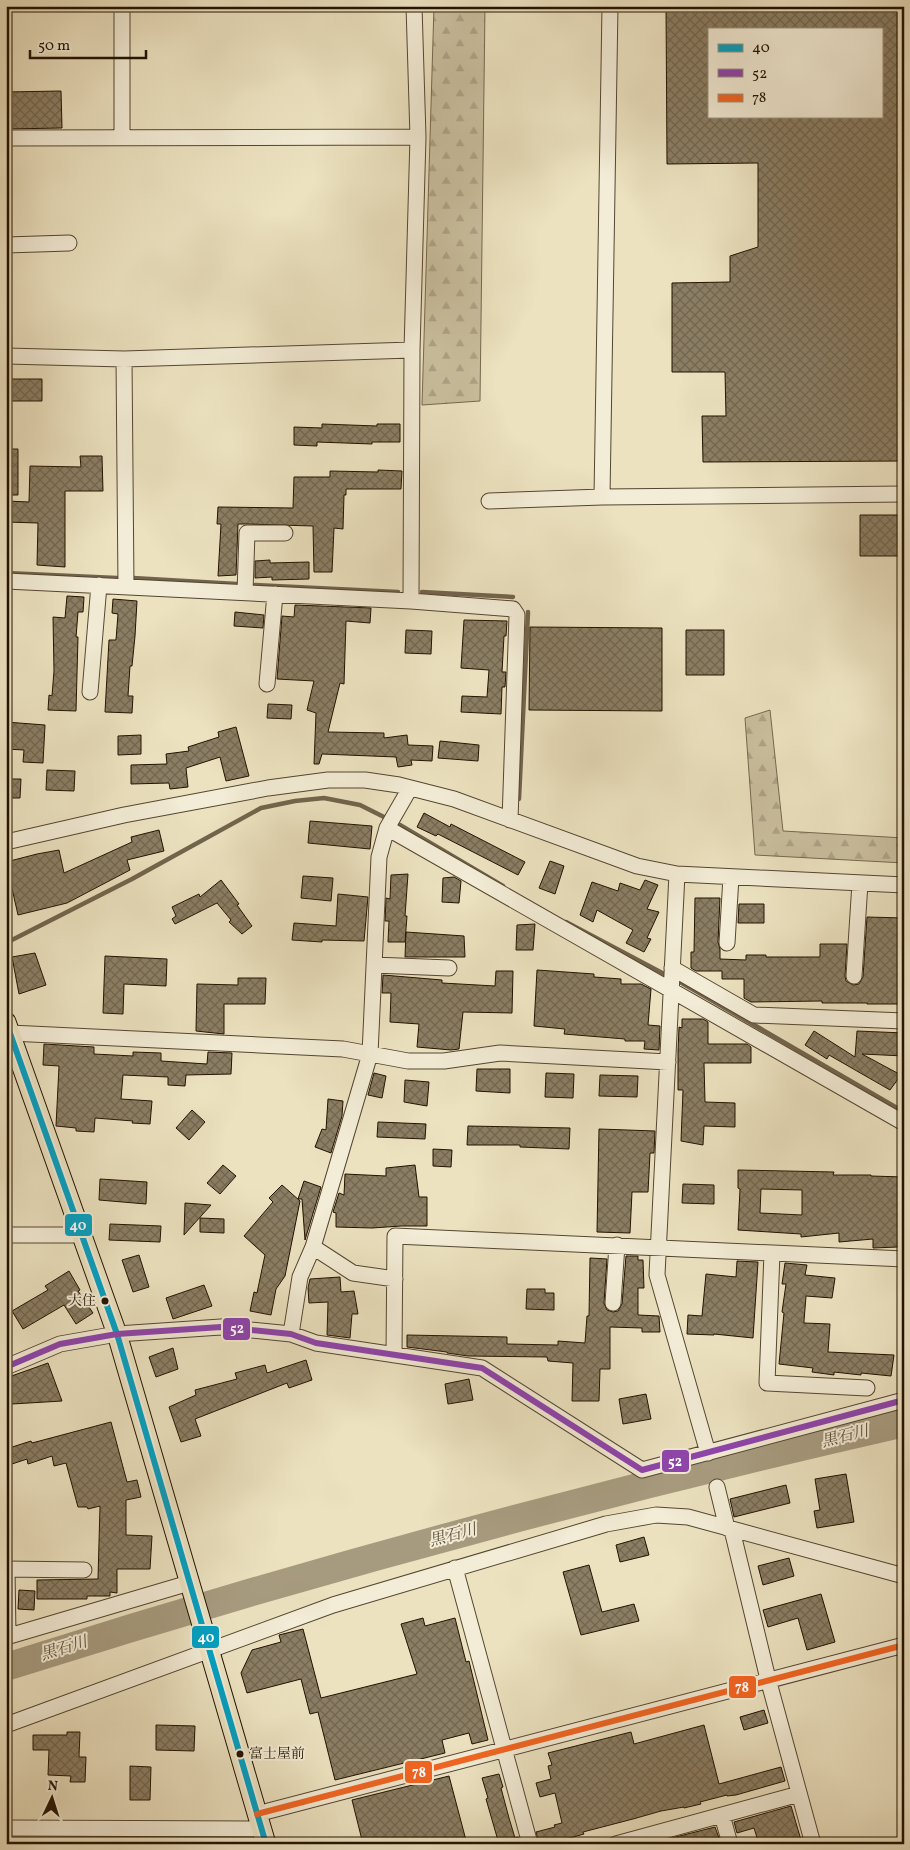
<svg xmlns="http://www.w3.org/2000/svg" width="910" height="1850" font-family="Vollkorn,'Noto Serif JP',serif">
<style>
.forest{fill:url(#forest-firs);stroke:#766850}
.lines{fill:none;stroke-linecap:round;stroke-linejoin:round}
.stream{stroke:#72644c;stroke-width:4.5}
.river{stroke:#a79b7f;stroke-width:28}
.building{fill:url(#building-cross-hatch);stroke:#221200;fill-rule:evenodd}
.minor-casing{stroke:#544630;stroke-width:17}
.major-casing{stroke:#221200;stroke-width:21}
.path{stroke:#221200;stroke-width:2.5;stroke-dasharray:4 2.5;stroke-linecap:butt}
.minor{stroke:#f3ecd6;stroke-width:15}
.major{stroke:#ece2c0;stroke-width:19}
.bus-1-casing{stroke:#f3ecd6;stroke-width:10}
.bus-2-casing{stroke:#f3ecd6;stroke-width:10}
.bus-3-casing{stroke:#f3ecd6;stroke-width:10}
.bus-1{stroke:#02a1c4;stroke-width:6}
.bus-2{stroke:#8e44ad;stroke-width:6}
.bus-3{stroke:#f26522;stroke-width:6}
.bus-dot{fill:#221200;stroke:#f3ecd6;stroke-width:2}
.labels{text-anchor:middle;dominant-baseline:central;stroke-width:4;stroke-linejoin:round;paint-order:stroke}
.bus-label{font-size:14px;fill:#221200;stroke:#f3ecd6;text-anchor:end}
.water-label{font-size:16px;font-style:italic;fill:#5e5039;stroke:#f3ecd6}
.line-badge{stroke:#f3ecd6;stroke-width:2}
.badge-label{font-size:14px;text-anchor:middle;font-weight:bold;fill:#fff}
</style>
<defs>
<pattern id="forest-firs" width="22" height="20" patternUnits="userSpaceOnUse" patternTransform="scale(1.25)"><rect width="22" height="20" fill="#cabf9f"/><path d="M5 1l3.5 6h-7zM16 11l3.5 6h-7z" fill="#ada387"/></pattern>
<pattern id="building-cross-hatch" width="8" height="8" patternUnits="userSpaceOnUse" patternTransform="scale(1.25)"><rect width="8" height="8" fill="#8b7e64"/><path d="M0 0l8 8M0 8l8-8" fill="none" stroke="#716650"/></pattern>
</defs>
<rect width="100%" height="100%" fill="#ece2c0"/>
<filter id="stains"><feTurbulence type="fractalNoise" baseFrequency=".004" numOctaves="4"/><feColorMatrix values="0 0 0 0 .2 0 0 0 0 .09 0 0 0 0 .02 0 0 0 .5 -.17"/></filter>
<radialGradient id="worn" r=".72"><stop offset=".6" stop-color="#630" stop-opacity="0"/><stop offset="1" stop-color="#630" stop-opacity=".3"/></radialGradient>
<path class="forest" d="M434 6H485L480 401 422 405Z
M770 710 783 831 904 838V863L755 855 745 718Z"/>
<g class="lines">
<path class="stream" d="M6 573 117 578
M133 578 237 584
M255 585 398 592
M422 592 513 597
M519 799 528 612
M566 922 668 976
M6 943 132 879 261 808 295 801 324 798 360 805 400 825 503 886
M675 979 904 1112"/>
<path class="river" d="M6 1667C302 1573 601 1492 904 1423"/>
</g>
<path class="building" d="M666 6H904V461L703 462 702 416H726L725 372H672V283L730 282V256L758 247V163L667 164ZM709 29H881V116H709Z
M61 91 62 128 6 129V92Z
M6 379H42V401H6Z
M322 424 377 426V424H400V442H372V444L317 442V446L294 445V427L322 428Z
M6 449H18V495H6Z
M80 456H102L103 491H65V567L37 565 38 523 6 522V501L29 502 30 466 81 467Z
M378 470 402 471 401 489H346V495H344L343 529 334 528 332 572H314L313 526 247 524H238L236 575 218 576 221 524H217L218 507 293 508 294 477H330V471L378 472Z
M860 515H904V556H860Z
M270 560V563L309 562V579L272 580V577L255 578V561Z
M67 596 84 597 83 612H78L76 637H78L76 711 48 710 49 695 52 696 54 671 53 617 65 618Z
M113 599 137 601 135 636 132 666H130L128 696H133L132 713 105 712 109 640H116L118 614 112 613Z
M295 605 371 608 370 623 346 621 344 684 340 683 328 732 384 733V738L407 735 408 745 433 746 432 761 411 760 412 765 398 767 396 757 322 754 319 764H314L316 713 307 710 314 681 277 679 282 616 294 617Z
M235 612 264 615 263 628 234 626Z
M464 620 507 621 506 636H504L502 672H506L505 687H502L501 714 461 712 462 696 487 697 489 670 461 668Z
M530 627 662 628V711L529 710Z
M406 630 432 631 431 654 405 653Z
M686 630H724V675H686Z
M268 704 292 705 291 719 267 718Z
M6 722 45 725 43 763 23 762 24 750 6 749Z
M236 727 249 776 226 781 220 757 186 768 188 787 170 789 169 783 131 784V765L167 764 166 754 189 751 188 747 219 737 218 732Z
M141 735V754L118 755V736Z
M440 741 479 745 478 761 438 758Z
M47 770 75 771 74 791 46 790Z
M6 779H21L20 798H6Z
M424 813 450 827 451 824 525 862 518 875 438 834 436 836 417 827Z
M310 821 372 826 370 849 308 843Z
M159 830 164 851 127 860 130 870 67 903 18 915 6 862 37 854 59 850 64 873 132 842 131 837Z
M550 861 564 866 555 894 539 888Z
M408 874 405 916H407L405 942H388L389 921H385L386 898 390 899 391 875Z
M303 876 333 878 331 901 301 898Z
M454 877 461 881 459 903 442 902 443 878Z
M221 880 239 904 237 905 252 926 242 934 229 922 231 920 217 903 175 924 172 919 176 916 172 907 199 894 200 897Z
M645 880 658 885 647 909 659 912 647 938 651 939 644 952 626 943 633 930 597 910 593 922 580 915 592 882 618 891 620 883 640 890Z
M338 894 368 897 364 941 322 940V942L292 940 294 923 336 926Z
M695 898H720L718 942 720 949V959L746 960V955H766V957H820V944H847L845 976 846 981 853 985 859 984 863 977 867 917 904 918V1004H867V1003H822V1001L751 1002 744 998V979H722V971H696L691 968V952H694Z
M739 904H764V923H738Z
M535 924 533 950H516L517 925Z
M406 932 464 936 465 957H405Z
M35 953 46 985 19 994 12 957Z
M105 956 167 959 166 986 124 984 123 1014 103 1013Z
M537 970 594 974V977L621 979V984H641L651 989 648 1025 660 1026 659 1050 644 1049 645 1041H625V1039L564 1034 565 1029 534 1026Z
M496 971H513L512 1013 463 1012 459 1049 451 1050 417 1047 419 1024 390 1022 391 993H382L383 975 442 980V983L495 986Z
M238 978H266L265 1004H224V1034L196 1031 197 984 238 985Z
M682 1019H703L708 1022V1044H747L751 1047V1063H704L705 1102 735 1103V1127L704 1126 703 1145 681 1141 683 1090H678V1051L679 1027 682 1028Z
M814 1031 855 1057 857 1031 904 1033V1056L862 1054 901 1075 890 1090 829 1055 827 1059 805 1045Z
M44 1044 94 1047V1054L133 1056V1052L161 1053V1061L207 1064 208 1052 232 1053 231 1074 186 1075 185 1086 168 1085V1077L123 1075 121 1099 152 1101 150 1124 132 1123 133 1121 95 1118 94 1132 76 1131V1128L56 1126 59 1066 43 1065Z
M477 1069H510V1093L476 1091Z
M374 1073 386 1076 382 1098 368 1095Z
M546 1073 574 1074 573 1098 545 1097Z
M600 1075 638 1076 637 1097 599 1096Z
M405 1080 429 1082 427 1106 404 1102Z
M328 1099 343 1101 342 1116 331 1153 315 1147 322 1129 326 1130Z
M192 1110 205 1122 189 1140 176 1128Z
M378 1122 426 1124 425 1139 377 1137Z
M468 1126 570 1128 569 1149 520 1147V1145H467Z
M599 1129 655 1131 654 1153H650L648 1192H632L630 1233 597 1232Z
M433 1149 452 1150 451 1167 433 1166Z
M223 1165 236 1176 220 1194 207 1183Z
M415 1165 419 1197H427V1226H401L372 1228 336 1227V1213L333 1212 339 1193 344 1195 345 1174 386 1176V1168Z
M738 1170 834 1172 833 1175H871V1176L904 1177V1205H900L898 1247 873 1248V1239L839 1242V1233L801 1237V1234L738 1230 740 1189 738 1188ZM761 1189 802 1190V1215L760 1213Z
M100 1179 147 1182 146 1204 99 1200Z
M304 1181 321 1187 305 1240 302 1199H298Z
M683 1184 714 1185V1204L682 1203Z
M282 1185 300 1201 285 1276 276 1289 271 1315 250 1311 254 1292 257 1293 265 1255 244 1236 273 1202 269 1198Z
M185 1203 211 1205 184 1235Z
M200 1218 224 1219V1233L200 1232Z
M110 1224 161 1226 160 1242 109 1240Z
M139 1255 149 1287 133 1292 122 1260Z
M626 1256H638V1260H643L644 1288H638V1315L659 1316 660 1332H642V1328L610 1327V1369H600L599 1401H572L573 1363 548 1361 547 1357 468 1356 447 1353V1352L407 1347V1335L507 1337V1344L558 1345V1341L585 1343 587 1316H589L590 1258 607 1259 604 1303 607 1310 613 1312 618 1311 622 1304Z
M737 1261 758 1262 753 1338 714 1334V1335L687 1334 688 1315 702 1316 706 1274 736 1277Z
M785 1263 807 1265 805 1275 835 1278 832 1298 806 1296 804 1321V1323L830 1324 828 1352 894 1355 891 1376 861 1373V1375L834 1372V1375L812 1372 813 1368 779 1364 784 1313 782 1312 786 1284H782Z
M69 1271 80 1290 78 1291 93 1313 76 1324 64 1305 23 1329 12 1311 48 1290 45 1286Z
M340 1277 341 1292 354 1291 358 1314H352L350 1338 327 1335 328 1302 309 1303 308 1288 310 1279Z
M204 1285 212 1306 173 1319 166 1298Z
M527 1289H545V1293H554V1310L526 1309Z
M173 1348 178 1369 156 1377 149 1357Z
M306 1360 312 1380 289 1388 287 1383 195 1419 201 1436 181 1442 169 1407 196 1395 195 1390 237 1379 235 1373 265 1365 267 1373Z
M48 1363 62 1401 12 1404 6 1385V1378Z
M469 1379 473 1400 448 1404 445 1384Z
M646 1394 651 1419 623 1424 619 1399Z
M111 1422 127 1482 137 1480 141 1497 126 1500V1535L152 1536 150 1569H117V1593L110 1592V1596H87V1599H37V1580L98 1579 100 1506 88 1509 87 1507H78L66 1463 54 1466 52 1456 28 1464 27 1459 6 1466V1449L31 1441 32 1443Z
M846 1474 854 1522 817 1528 814 1511 820 1510 815 1479Z
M786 1485 790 1503 734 1517 730 1499Z
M644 1537 649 1555 620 1562 616 1545Z
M789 1558 794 1576 763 1585 758 1566Z
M589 1565 602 1612 634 1604 639 1621 581 1635 563 1572Z
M19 1590 35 1591 34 1610 18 1609Z
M821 1594 835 1642 807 1650 798 1618 768 1627 763 1610Z
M423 1618 425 1626 455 1618 466 1662 469 1661 488 1740 472 1744 469 1733 442 1740 445 1753 335 1780 318 1712 310 1714 301 1679 247 1693 241 1673 252 1650 281 1642 279 1635 303 1629 321 1698 417 1674 401 1624Z
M764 1710 768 1723 744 1730 740 1717Z
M156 1725 195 1726 194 1751 156 1750Z
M704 1725 719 1784 781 1767 785 1781 736 1795 727 1796V1795L700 1802 701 1804 684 1808V1807L661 1811 633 1819 583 1832 584 1834 559 1841 539 1844 536 1832 555 1827 554 1825 562 1823 555 1793 540 1797 536 1783 551 1779 548 1766 552 1765 548 1753 631 1732 634 1744Z
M67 1732H80L79 1757H86L85 1782H70L71 1776 48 1775 49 1750H33V1735H67Z
M130 1766 151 1767 150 1800H130Z
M499 1774 503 1787 501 1788 509 1818 515 1838 518 1837 520 1844H499L486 1799 488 1798 482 1778Z
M449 1776 467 1844H363L352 1800Z
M791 1806 801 1840 788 1844H759L754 1828 737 1833 734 1822Z
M715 1827 719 1838 707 1842 708 1844H665L664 1840Z"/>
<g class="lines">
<g class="minor-casing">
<path id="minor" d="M6 138 418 137
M122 138V6
M6 245 69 243
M6 356 124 359 412 350
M124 359 126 587
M602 497 610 6
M489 501 602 497 904 494
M6 581 411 601 513 609 517 615 510 820
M245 593 247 533H285
M411 601 412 350 418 137 414 6
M267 684 275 594
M90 692 99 585
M387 828 904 1123
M6 842 124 815 268 788 328 780H365L399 785 454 799 637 866 677 874 904 885
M677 874 657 1275 708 1453
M727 943 731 877
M374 965 449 968
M672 968 754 1015 904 1021
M854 976 860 883
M10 1033 343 1049 408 1061H444L500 1053 668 1062
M6 1235H82
M313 1247 353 1273 395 1279
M772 1253 767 1383 867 1388
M613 1303 617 1245
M291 1334 300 1277 313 1247 370 1054 379 857 387 828 410 788
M394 1355 395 1236 904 1259
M6 1367 60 1344 117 1334 221 1327 291 1334 316 1343 482 1368 642 1470 904 1400
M717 1487 727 1528
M732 1530 768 1679 813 1844
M455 1568 530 1844
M6 1569 84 1570
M7 1569 8 1636
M6 1637 189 1583
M6 1725 333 1605 606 1524 656 1515 688 1517 904 1576
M257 1814 904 1645
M722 1815 730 1844
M6 1828 262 1829
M616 1844 799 1794"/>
</g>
<g class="major-casing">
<path id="major" d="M6 1022 117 1334 266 1844"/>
</g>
<path class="path" d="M879 1844 904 1837"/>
<use href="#minor" class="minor"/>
<use href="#major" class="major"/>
<g class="bus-1-casing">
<path id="bus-1" d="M6 1022 117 1334 266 1844"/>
</g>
<g class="bus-2-casing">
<path id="bus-2" d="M6 1367 60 1344 117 1334 221 1327 291 1334 316 1343 482 1368 642 1470 904 1400"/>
</g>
<g class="bus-3-casing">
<path id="bus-3" d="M257 1814 904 1645"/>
</g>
<use href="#bus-1" class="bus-1"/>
<use href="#bus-2" class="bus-2"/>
<use href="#bus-3" class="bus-3"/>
</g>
<g class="bus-dot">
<circle cx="105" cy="1301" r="4.5"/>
<circle cx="240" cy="1754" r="4.5"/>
</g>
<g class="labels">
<g class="bus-label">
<text x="96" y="1301">大住</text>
<text x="249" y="1754" text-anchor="start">富士屋前</text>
</g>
<g class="water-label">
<text transform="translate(845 1437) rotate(-14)">黒石川</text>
<text transform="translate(453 1536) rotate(-15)">黒石川</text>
<text transform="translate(64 1649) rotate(-17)">黒石川</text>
</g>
</g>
<g class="line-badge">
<rect x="64" y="1213" width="29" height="24" rx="5" fill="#02a1c4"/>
<rect x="222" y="1317" width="29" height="24" rx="5" fill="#8e44ad"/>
<rect x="661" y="1449" width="29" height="24" rx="5" fill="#8e44ad"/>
<rect x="191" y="1625" width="29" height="24" rx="5" fill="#02a1c4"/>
<rect x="728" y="1675" width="29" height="24" rx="5" fill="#f26522"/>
<rect x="404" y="1760" width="29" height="24" rx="5" fill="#f26522"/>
</g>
<g class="badge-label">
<text x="78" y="1230">40</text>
<text x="237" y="1333">52</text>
<text x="675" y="1466">52</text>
<text x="206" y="1642">40</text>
<text x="742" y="1692">78</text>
<text x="419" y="1777">78</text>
</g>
<rect width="910" height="1850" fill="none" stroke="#ece2c0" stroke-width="25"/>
<rect x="8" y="8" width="895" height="1835" fill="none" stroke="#221200" stroke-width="2.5"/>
<rect x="12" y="12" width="885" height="1825" fill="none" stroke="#221200"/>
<rect x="708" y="28" width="175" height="90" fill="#f3ecd6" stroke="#9f9580"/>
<rect x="718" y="44" width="25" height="8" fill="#02a1c4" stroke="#9f9580"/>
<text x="752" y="52" font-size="15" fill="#221200">40</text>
<rect x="718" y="69" width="25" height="8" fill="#8e44ad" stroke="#9f9580"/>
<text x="752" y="78" font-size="15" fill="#221200">52</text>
<rect x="718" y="94" width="25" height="8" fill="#f26522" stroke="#9f9580"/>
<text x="752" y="102" font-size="15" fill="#221200">78</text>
<g transform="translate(52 1798) rotate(4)" stroke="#f3ecd6" stroke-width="4" paint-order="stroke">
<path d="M0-4L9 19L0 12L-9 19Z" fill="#221200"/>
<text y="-8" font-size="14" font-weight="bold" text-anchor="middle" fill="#221200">N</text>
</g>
<path d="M30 50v8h116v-8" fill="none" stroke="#221200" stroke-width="2.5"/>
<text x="38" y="50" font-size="15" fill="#221200" stroke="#f3ecd6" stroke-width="4" paint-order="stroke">50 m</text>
<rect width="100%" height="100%" filter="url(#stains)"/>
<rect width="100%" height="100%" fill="url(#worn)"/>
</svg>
